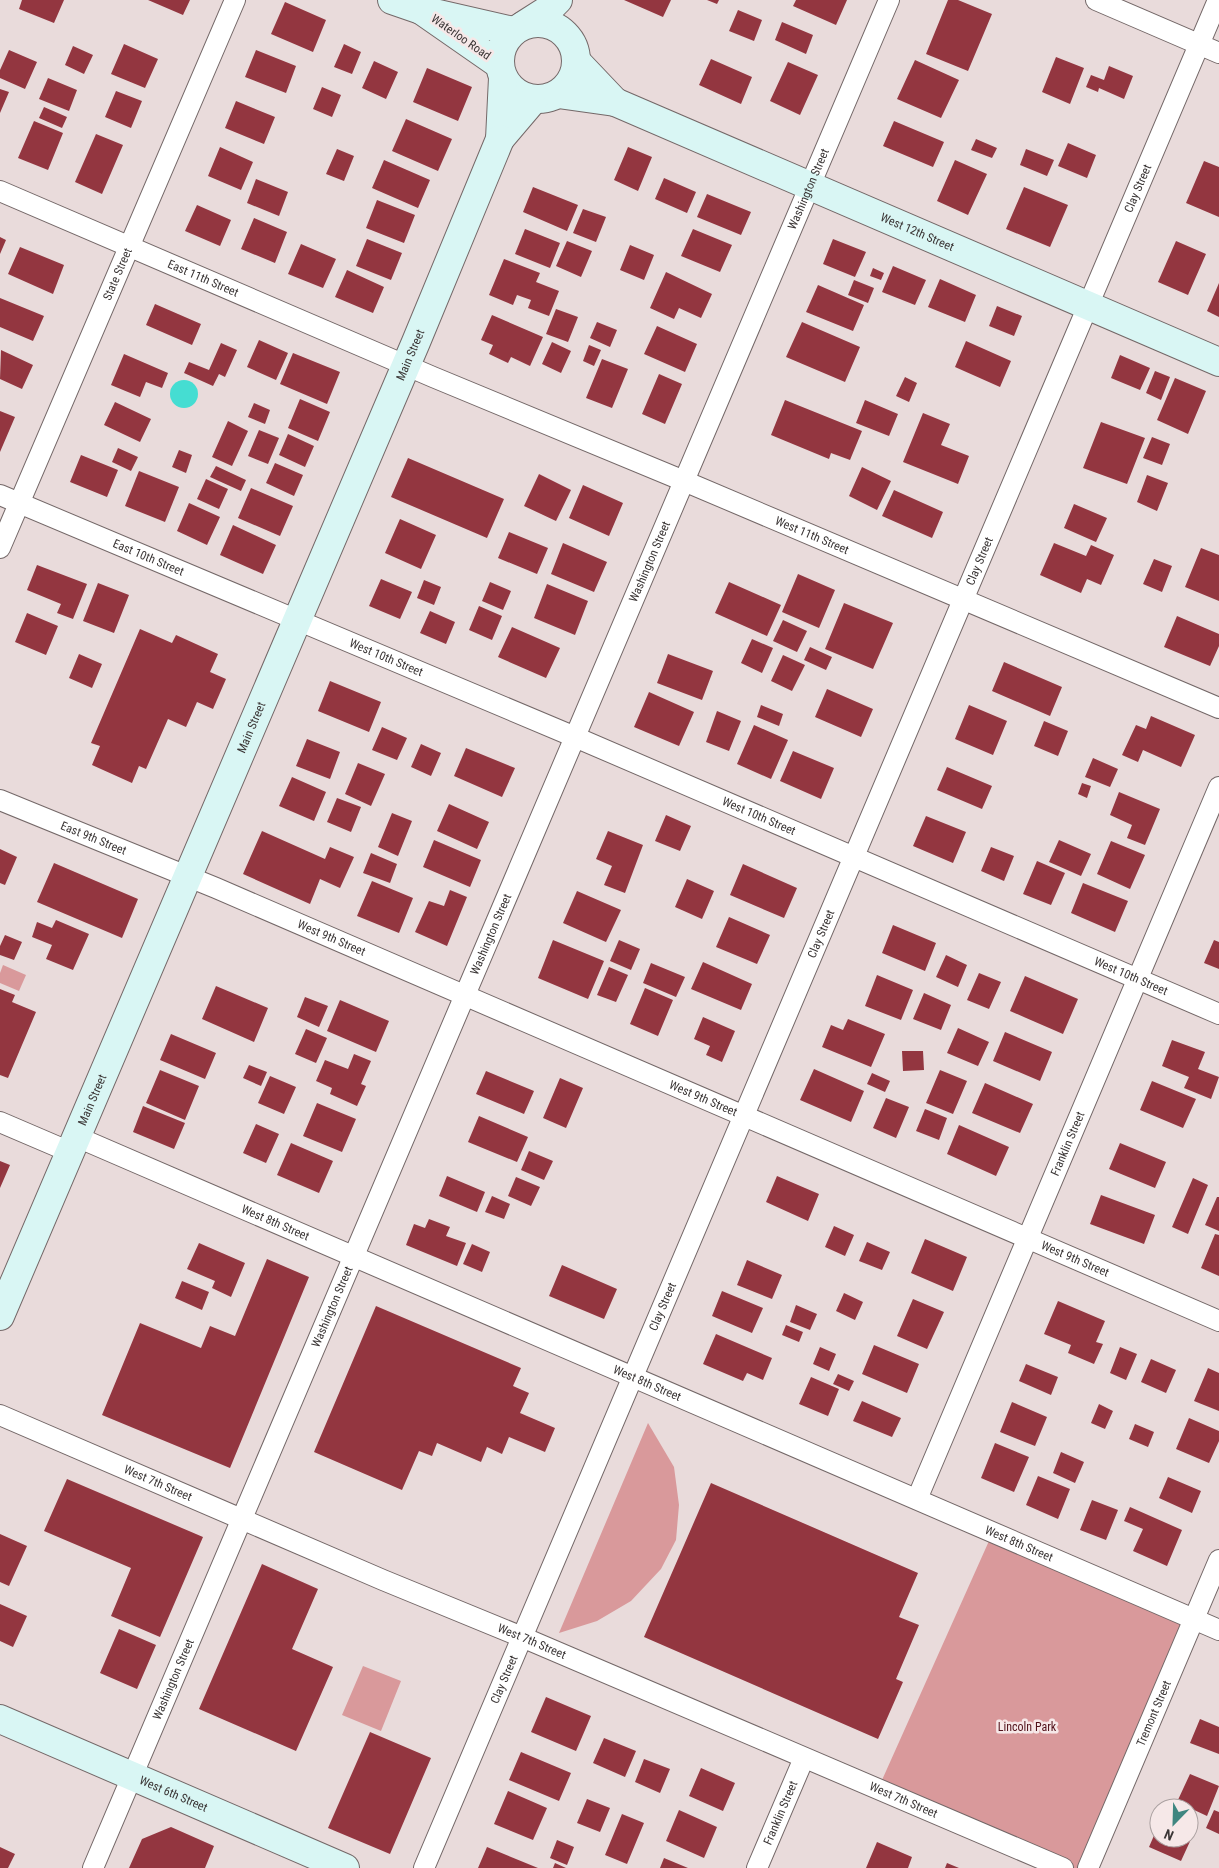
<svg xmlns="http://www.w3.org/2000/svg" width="1219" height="1868" font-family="'Roboto Condensed',sans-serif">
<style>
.green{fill:#d9999b}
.water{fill:#45ddd2}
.building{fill:#933640}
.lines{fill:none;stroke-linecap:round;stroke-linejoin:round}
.street-casing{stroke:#746868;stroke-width:22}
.secondary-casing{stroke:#746868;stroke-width:30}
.street{stroke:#fff;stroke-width:20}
.secondary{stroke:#d9f6f4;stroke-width:28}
.labels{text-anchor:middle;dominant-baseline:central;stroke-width:5;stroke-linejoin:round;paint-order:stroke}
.street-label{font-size:12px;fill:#3b3636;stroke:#f6e8e8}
.park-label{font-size:12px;fill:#51111a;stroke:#f6e8e8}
</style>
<rect width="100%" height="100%" fill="#e9dbdb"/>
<path class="green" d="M3 965 26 975 19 991 0 983V973Z
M648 1423 674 1467 679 1505 676 1540 661 1569 631 1601 597 1621 559 1633Z
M993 1532 1194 1619 1088 1868H1063L878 1789Z
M363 1666 401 1681 381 1731 342 1715Z"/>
<path class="water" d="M170 394a14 14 0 1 1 28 0a14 14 0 1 1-28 0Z"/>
<path class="building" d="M22 0H64L54 23 19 9Z
M148 0H190L183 15Z
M624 0H671L663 17Z
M707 0H719L717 4Z
M796 0H847L836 25 793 6Z
M948 0H958L992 14 968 71 926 54Z
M285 2 326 20 313 52 271 34Z
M738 10 762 20 754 41 729 31Z
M782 22 813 35 806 54 775 40Z
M124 44 158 59 145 88 111 74Z
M344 44 361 52 352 74 334 67Z
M73 46 93 55 84 74 65 65Z
M9 50 37 62 25 89 0 78V70Z
M256 50 296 66 286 93 245 77Z
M1056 57 1084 68 1070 104 1042 92Z
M711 59 752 77 741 104 699 85Z
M915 60 959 80 941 118 897 99Z
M374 61 398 72 386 99 362 88Z
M788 62 818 75 800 115 770 101Z
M1109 66 1133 76 1124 99 1099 88 1098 92 1086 87 1091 75 1104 80Z
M427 68 472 87 458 121 413 102Z
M48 78 77 90 69 111 39 99Z
M322 87 341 95 332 117 313 109Z
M0 89 9 92 0 113Z
M116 91 142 101 131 128 105 117Z
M236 101 275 117 264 144 225 128Z
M44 107 67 117 62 128 39 118Z
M406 119 452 139 438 171 392 151Z
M34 121 63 133 48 170 18 158Z
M894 121 944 142 933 167 883 146Z
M96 134 123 145 102 194 75 182Z
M976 139 997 148 992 158 971 150Z
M1068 143 1096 155 1087 178 1058 166Z
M220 147 253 162 241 190 208 176Z
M628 147 652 157 638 191 614 180Z
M337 149 354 156 344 181 326 174Z
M1026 149 1054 160 1047 176 1020 165Z
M384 160 430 180 418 208 372 188Z
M955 160 987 174 968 215 937 201Z
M1204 161 1219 167V217L1186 203Z
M664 178 696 192 687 213 655 199Z
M256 179 288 192 279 216 247 203Z
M533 187 578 205 567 231 523 212Z
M1024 187 1068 205 1050 247 1006 229Z
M707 194 751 212 741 235 697 217Z
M377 200 415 215 404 243 366 228Z
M197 205 231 220 220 246 185 231Z
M583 209 606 217 596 242 573 233Z
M254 218 287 232 275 263 241 249Z
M525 229 560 243 550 268 515 254Z
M693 229 732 245 720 272 681 256Z
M0 237 6 240 0 254Z
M367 239 402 253 391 280 356 266Z
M833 239 866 252 855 277 823 264Z
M567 241 592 251 581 277 556 266Z
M1176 241 1206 254 1188 295 1158 282Z
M301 244 336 259 323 288 288 274Z
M630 245 654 255 644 280 620 270Z
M20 247 64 265 53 294 8 274Z
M504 259 540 273 536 282 559 291 549 316 528 308 531 300 517 295 513 305 489 295Z
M893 266 926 280 915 305 882 292Z
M873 268 884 273 881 280 870 276Z
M347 270 384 287 373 313 335 297Z
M666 272 712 294 701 318 679 308 674 319 650 308Z
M940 279 976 295 965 322 928 307Z
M854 280 874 288 868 303 848 295Z
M1219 283V317L1207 311Z
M818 285 864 305 853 331 806 312Z
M0 298 44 316 33 341 0 327Z
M155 304 201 324 192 345 146 325Z
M997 306 1022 316 1014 336 989 326Z
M556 309 578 317 568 342 546 334Z
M492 315 543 337 530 366 511 357 508 363 489 354 493 345 481 340Z
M597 322 617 330 610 347 590 338Z
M802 322 860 347 845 382 786 357Z
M657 326 697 344 685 372 644 354Z
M259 340 288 353 276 380 247 367Z
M966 341 1011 361 1000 387 955 367Z
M552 342 571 351 561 373 542 364Z
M221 343 237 350 225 377 219 374 213 386 184 373 189 362 209 370Z
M589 345 601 350 594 366 583 361Z
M1 350 33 365 22 389 0 379Z
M293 353 340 372 327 404 280 384Z
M124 354 168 373 162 388 146 382 140 397 111 385Z
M1120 355 1150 368 1140 390 1111 378Z
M602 359 628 369 612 408 586 398Z
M1155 371 1170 377 1161 400 1146 393Z
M659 374 682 384 665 424 642 414Z
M905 377 917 383 909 402 896 396Z
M1175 378 1206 391 1188 434 1157 420Z
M300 399 330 412 318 441 288 428Z
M785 400 862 431 850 460 831 453 829 459 771 435Z
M865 400 898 414 889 436 856 423Z
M115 402 151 419 140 442 104 425Z
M254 403 270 410 265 424 248 417Z
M0 411 15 417 0 452Z
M923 413 950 424 941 445 969 456 958 484 903 462Z
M228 421 248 431 232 466 212 457Z
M1101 422 1145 438 1127 484 1083 468Z
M259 430 279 438 268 464 248 456Z
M288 434 314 446 305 467 279 455Z
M1152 437 1170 444 1162 465 1143 458Z
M118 448 138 457 131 471 112 462Z
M179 450 192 455 186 473 172 467Z
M81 455 118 470 107 497 70 482Z
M408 458 504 499 487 538 391 497Z
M275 463 303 475 294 496 266 483Z
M216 466 246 480 241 491 210 477Z
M862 467 891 481 877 510 849 496Z
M139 471 179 487 165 522 125 506Z
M539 474 571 490 556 521 524 506Z
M1147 475 1168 483 1157 511 1137 502Z
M206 479 228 489 219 509 197 499Z
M583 485 623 503 609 536 569 518Z
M251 488 293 506 280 536 238 518Z
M894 490 943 512 932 538 882 516Z
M189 503 220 517 207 545 177 531Z
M1074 504 1107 518 1096 542 1064 528Z
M400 519 436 535 421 569 385 553Z
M233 525 276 545 263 574 220 555Z
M509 532 548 548 537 574 498 558Z
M563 543 607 562 594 592 551 574Z
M1054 543 1086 556 1091 545 1114 555 1101 585 1087 579 1081 593 1040 575Z
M1201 548 1219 555V601L1185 587Z
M1154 559 1172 566 1162 592 1143 584Z
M37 565 87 584 73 619 57 613 61 604 27 590Z
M798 574 835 590 819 628 782 612Z
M381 579 412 592 400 619 369 606Z
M424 580 441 587 434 605 417 598Z
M490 582 511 591 503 610 482 601Z
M729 582 781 605 767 636 715 613Z
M98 583 129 595 114 633 83 621Z
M547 584 588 601 575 635 534 618Z
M844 603 893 623 873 669 825 649Z
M479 606 502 616 492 640 469 630Z
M430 611 455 622 446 644 420 633Z
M27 613 58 626 46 655 15 642Z
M1177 616 1219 634V646L1210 666 1164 647Z
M783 620 807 631 797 652 773 641Z
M512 627 560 648 546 678 498 657Z
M140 629 172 643 176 635 218 654 210 672 226 679 213 709 197 702 186 727 168 719 146 769 139 766 132 783 92 765 100 746 91 743Z
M752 639 773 648 762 673 741 663Z
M810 647 832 657 826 670 804 660Z
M79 654 102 664 92 688 69 678Z
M668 654 713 671 702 700 657 683Z
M783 655 805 665 792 691 771 681Z
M1004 662 1062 687 1050 716 992 691Z
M330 681 381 702 369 732 318 711Z
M827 689 873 709 861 737 815 717Z
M649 692 694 712 679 746 634 727Z
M761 705 783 714 779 726 757 717Z
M969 705 1007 721 993 755 955 739Z
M717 711 741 721 729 751 706 742Z
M1151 716 1195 735 1181 767 1143 750 1138 762 1122 755 1136 725 1146 729Z
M1044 721 1068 731 1058 756 1034 746Z
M754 725 788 740 771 779 737 764Z
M382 727 407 738 397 760 372 750Z
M307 739 340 752 330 779 296 766Z
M421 744 441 753 431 776 411 767Z
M466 748 515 768 502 797 454 776Z
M793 751 834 768 821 799 780 781Z
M1093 758 1118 769 1110 787 1085 777Z
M358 763 385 774 371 806 345 794Z
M947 767 992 786 982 809 937 790Z
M292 777 326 792 314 821 279 806Z
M1082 783 1091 786 1087 798 1078 794Z
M1119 792 1160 809 1145 845 1127 838 1132 825 1110 815Z
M337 798 361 807 351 832 327 822Z
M449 804 489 822 477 849 437 831Z
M392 813 412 821 398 856 378 847Z
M666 815 691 826 680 851 655 841Z
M926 816 966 832 953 863 913 846Z
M262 831 325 859 330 847 354 857 340 888 320 879 310 904 243 874Z
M608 831 643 845 625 893 604 885 612 866 596 859Z
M434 840 481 860 470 887 423 867Z
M1059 840 1091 854 1081 876 1049 862Z
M1111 841 1145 855 1130 889 1097 874Z
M991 847 1014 856 1004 881 981 871Z
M0 849 17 857 5 885 0 883Z
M371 853 397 864 390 883 363 873Z
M1037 861 1065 873 1051 905 1023 894Z
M54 863 138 899 122 938 37 902Z
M743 864 797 888 784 918 730 895Z
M687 879 714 891 702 919 675 907Z
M372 881 413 898 399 933 357 916Z
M1083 883 1128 901 1115 932 1071 913Z
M450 890 467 897 447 946 415 932 429 901 444 906Z
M577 891 621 910 606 942 563 923Z
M729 917 770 935 757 964 716 947Z
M56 920 89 934 73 970 46 959 52 945 32 937 37 922 52 928Z
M893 925 936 943 925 971 882 953Z
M5 935 22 942 14 960 0 955V946Z
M553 940 604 961 588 999 538 978Z
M619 940 640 949 631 970 610 961Z
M1214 940 1219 942V969L1204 963Z
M946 955 967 965 958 987 936 977Z
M703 962 752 984 741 1010 691 989Z
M651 963 685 977 676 997 643 983Z
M609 967 628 975 616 1002 597 995Z
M979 973 1001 982 989 1009 967 1000Z
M877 975 913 990 901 1020 865 1006Z
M1025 976 1078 999 1063 1034 1010 1011Z
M216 986 268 1008 254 1042 202 1019Z
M645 988 673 1000 658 1036 630 1024Z
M0 989 15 995 12 1002 36 1012 8 1078 0 1075Z
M924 993 951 1005 941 1030 913 1019Z
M305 997 328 1006 319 1027 297 1017Z
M340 1000 389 1021 376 1052 327 1031Z
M703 1017 735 1031 722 1062 706 1055 710 1046 694 1039Z
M848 1019 885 1034 871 1067 822 1047 831 1025 843 1030Z
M958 1028 989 1042 978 1066 947 1053Z
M306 1029 327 1038 316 1063 295 1054Z
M1005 1032 1052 1052 1040 1081 993 1061Z
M171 1034 216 1053 205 1079 160 1060Z
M1172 1040 1205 1052 1198 1069 1219 1077 1211 1099 1184 1088 1189 1077 1162 1066Z
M902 1051H923L924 1070 903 1071Z
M354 1054 371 1061 361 1084 366 1086 357 1106 330 1094 332 1088 316 1081 325 1060 348 1069Z
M249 1065 267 1072 261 1086 243 1078Z
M814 1069 864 1091 851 1122 800 1100Z
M160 1070 199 1086 185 1120 146 1103Z
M940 1070 967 1081 953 1114 926 1103Z
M486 1071 534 1091 524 1114 476 1094Z
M872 1073 890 1081 885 1092 867 1084Z
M270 1076 296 1087 284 1114 258 1103Z
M560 1078 583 1088 566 1128 543 1118Z
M1152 1081 1196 1099 1183 1128 1140 1110Z
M985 1083 1033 1104 1020 1133 972 1113Z
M886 1098 909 1107 896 1138 873 1128Z
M317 1103 356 1119 342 1152 303 1136Z
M143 1106 185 1123 174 1149 133 1132Z
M925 1109 947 1118 939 1140 916 1131Z
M479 1116 528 1137 517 1162 468 1142Z
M256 1124 279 1134 266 1163 243 1153Z
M959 1125 1009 1147 996 1176 947 1154Z
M291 1143 333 1161 319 1193 277 1175Z
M1120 1143 1166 1162 1155 1188 1109 1169Z
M529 1151 553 1161 544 1180 521 1170Z
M0 1161 10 1165 0 1188Z
M447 1176 485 1192 477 1212 439 1196Z
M777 1176 819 1194 808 1221 766 1202Z
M516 1177 540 1187 531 1206 508 1196Z
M1193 1178 1208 1185 1188 1234 1172 1227Z
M1101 1195 1155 1215 1144 1244 1090 1224Z
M492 1196 510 1204 504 1219 485 1212Z
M1217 1197H1219V1231L1205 1225Z
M429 1219 450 1227 446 1236 466 1243 457 1266 406 1245 414 1224 425 1228Z
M834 1226 854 1235 845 1256 825 1247Z
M1215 1234 1219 1235V1276L1201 1268Z
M925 1239 967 1257 953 1291 911 1273Z
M867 1242 890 1252 882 1270 859 1261Z
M199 1243 245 1263 231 1297 212 1288 215 1281 187 1269Z
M472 1244 490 1252 482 1272 463 1264Z
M267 1259 309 1277 230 1468 102 1415 140 1323 201 1348 210 1326 235 1336Z
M747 1260 782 1275 772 1299 737 1285Z
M562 1265 617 1289 604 1319 549 1296Z
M182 1281 209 1292 202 1310 175 1298Z
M722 1291 763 1308 752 1333 712 1316Z
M844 1293 863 1302 855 1320 836 1311Z
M913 1299 944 1312 927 1349 897 1336Z
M1058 1301 1105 1321 1096 1342 1103 1344 1094 1364 1068 1353 1071 1345 1044 1334Z
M796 1305 817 1314 810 1330 790 1322Z
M376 1306 521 1368 513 1386 529 1393 520 1413 555 1428 545 1452 509 1437 502 1454 487 1447 481 1462 437 1443 432 1456 419 1451 402 1490 314 1452Z
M786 1325 803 1332 799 1342 782 1335Z
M716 1334 772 1358 763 1380 747 1373 743 1381 703 1364Z
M874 1345 919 1364 907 1393 862 1374Z
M820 1347 836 1354 829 1371 813 1364Z
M1120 1347 1137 1354 1126 1380 1110 1373Z
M1151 1359 1176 1370 1166 1393 1141 1382Z
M1026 1364 1058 1377 1051 1395 1019 1381Z
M1208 1368 1219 1373V1411L1194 1401Z
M838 1374 854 1381 849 1391 833 1384Z
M811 1377 839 1389 828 1416 799 1404Z
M862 1401 901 1418 892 1437 853 1421Z
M1012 1402 1047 1417 1035 1446 1000 1432Z
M1099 1404 1113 1411 1105 1429 1091 1423Z
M1189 1418 1219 1431V1441L1209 1463 1176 1449Z
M1135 1424 1154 1432 1148 1447 1129 1439Z
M995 1443 1029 1457 1014 1492 981 1478Z
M1061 1452 1084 1462 1075 1483 1053 1473Z
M1038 1476 1070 1489 1058 1519 1026 1505Z
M1168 1477 1201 1491 1192 1513 1159 1498Z
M67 1479 203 1537 160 1637 111 1616 131 1568 44 1531Z
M711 1483 918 1573 899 1617 919 1625 896 1679 903 1682 878 1739 644 1637Z
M1092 1500 1118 1510 1106 1540 1080 1530Z
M1130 1507 1182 1530 1167 1566 1133 1551 1143 1529 1124 1521Z
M0 1534 27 1546 9 1586 0 1582Z
M262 1564 318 1589 292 1649 333 1667 296 1751 199 1709Z
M0 1604 27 1616 13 1647 0 1641Z
M119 1629 156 1645 137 1689 100 1673Z
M546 1697 591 1716 576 1751 531 1732Z
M1200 1719 1219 1727V1754L1190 1743Z
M370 1732 431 1758 390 1854 328 1828Z
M604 1738 636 1751 625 1777 593 1763Z
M521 1752 571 1773 559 1801 509 1780Z
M644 1759 670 1769 660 1793 635 1782Z
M701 1768 735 1783 723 1811 689 1796Z
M1190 1774 1219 1786 1207 1816 1177 1802Z
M508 1791 547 1808 533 1840 494 1824Z
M587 1799 610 1808 600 1832 577 1823Z
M679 1810 717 1827 704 1858 666 1841Z
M1214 1810 1219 1812V1834L1206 1828Z
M622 1814 644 1823 627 1864 605 1855Z
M1159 1824V1838H1189V1836L1192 1837 1181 1861 1149 1847Z
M171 1827 214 1846 205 1868H129L142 1839Z
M557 1840 574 1847 567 1865 550 1858Z
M877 1842 912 1857 908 1868H866Z
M0 1847 15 1854 8 1868H0Z
M487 1847 538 1868H478Z
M664 1858 688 1868H660Z
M555 1863 566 1868H553Z
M947 1863 959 1868H945Z"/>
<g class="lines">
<g class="street-casing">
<g id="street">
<path d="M1096 0 1219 53"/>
<path id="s1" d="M0 191 433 377 684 481 1219 708"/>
<path id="s2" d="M0 495 575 737 1219 1014"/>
<path id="s3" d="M0 548 235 0"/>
<path id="s4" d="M0 800 216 888 1219 1321"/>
<path d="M0 1122 70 1152"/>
<path id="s5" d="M77 1137 1219 1630"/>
<path id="s6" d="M0 1415 383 1580 522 1637 1063 1868"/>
<path id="s7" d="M917 1499 1219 787"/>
<path id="s8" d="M93 1868 889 0"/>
<path id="s9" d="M424 1868 1218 0"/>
<path id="s10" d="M757 1868 804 1758"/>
<path id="s11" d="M1088 1868 1219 1560"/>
</g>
</g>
<g class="secondary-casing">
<g id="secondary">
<path d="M392 0 421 10"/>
<circle cx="538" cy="61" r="38"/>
<path d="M524 25 549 9 558 0"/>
<path d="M500 65 421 10 513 31"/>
<path d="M503 78 500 139 534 99"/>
<path d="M558 94 615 102 577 62"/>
<path id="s12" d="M615 102 1219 362"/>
<path id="s13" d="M0 1316 416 342 500 139"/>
<path id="s14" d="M0 1719 345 1868"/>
</g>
</g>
<use href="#street" class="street"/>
<use href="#secondary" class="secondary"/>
</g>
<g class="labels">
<g class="street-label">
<text transform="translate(461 37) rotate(35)">Waterloo Road</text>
<text stroke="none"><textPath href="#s8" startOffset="1825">Washington Street</textPath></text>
<text stroke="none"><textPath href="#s9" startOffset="1825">Clay Street</textPath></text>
<text stroke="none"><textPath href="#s12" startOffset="329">West 12th Street</textPath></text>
<text stroke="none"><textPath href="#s3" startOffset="298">State Street</textPath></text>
<text stroke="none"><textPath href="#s1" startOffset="221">East 11th Street</textPath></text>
<text stroke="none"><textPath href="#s13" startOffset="1045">Main Street</textPath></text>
<text stroke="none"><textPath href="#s1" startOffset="882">West 11th Street</textPath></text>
<text stroke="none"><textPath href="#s2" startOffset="161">East 10th Street</textPath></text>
<text stroke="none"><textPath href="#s8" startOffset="1420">Washington Street</textPath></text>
<text stroke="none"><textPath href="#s9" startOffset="1420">Clay Street</textPath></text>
<text stroke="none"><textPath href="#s2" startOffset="419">West 10th Street</textPath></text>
<text stroke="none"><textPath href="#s13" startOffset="640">Main Street</textPath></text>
<text stroke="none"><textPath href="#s2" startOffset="824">West 10th Street</textPath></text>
<text stroke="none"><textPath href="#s4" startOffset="101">East 9th Street</textPath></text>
<text stroke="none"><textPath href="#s8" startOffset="1015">Washington Street</textPath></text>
<text stroke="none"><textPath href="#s9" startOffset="1015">Clay Street</textPath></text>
<text stroke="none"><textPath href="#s4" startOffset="359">West 9th Street</textPath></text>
<text stroke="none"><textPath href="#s2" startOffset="1229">West 10th Street</textPath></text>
<text stroke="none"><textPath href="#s4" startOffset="764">West 9th Street</textPath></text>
<text stroke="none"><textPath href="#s13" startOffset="235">Main Street</textPath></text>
<text stroke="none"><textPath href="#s7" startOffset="386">Franklin Street</textPath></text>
<text stroke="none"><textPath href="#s5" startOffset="216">West 8th Street</textPath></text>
<text stroke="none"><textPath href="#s4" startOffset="1169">West 9th Street</textPath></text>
<text stroke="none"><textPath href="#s8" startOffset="610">Washington Street</textPath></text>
<text stroke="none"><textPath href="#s9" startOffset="610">Clay Street</textPath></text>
<text stroke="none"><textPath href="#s5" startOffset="621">West 8th Street</textPath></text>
<text stroke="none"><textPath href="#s6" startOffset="172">West 7th Street</textPath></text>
<text stroke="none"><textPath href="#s5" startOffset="1026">West 8th Street</textPath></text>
<text stroke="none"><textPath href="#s6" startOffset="578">West 7th Street</textPath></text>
<text stroke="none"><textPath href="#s8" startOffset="205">Washington Street</textPath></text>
<text stroke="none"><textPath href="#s9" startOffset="205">Clay Street</textPath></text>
<text stroke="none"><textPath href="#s11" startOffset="168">Tremont Street</textPath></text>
<text stroke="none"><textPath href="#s14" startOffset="189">West 6th Street</textPath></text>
<text stroke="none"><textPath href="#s6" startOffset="982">West 7th Street</textPath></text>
<text stroke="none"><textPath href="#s10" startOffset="60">Franklin Street</textPath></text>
</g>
<g class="park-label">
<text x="1027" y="1727">Lincoln Park</text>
</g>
</g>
<g transform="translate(1174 1823) rotate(203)"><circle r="24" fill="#f6e8e8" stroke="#aba1a1"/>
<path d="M0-4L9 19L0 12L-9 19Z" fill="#3f8680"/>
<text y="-8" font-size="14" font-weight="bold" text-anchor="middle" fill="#3b3636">N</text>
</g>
</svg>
